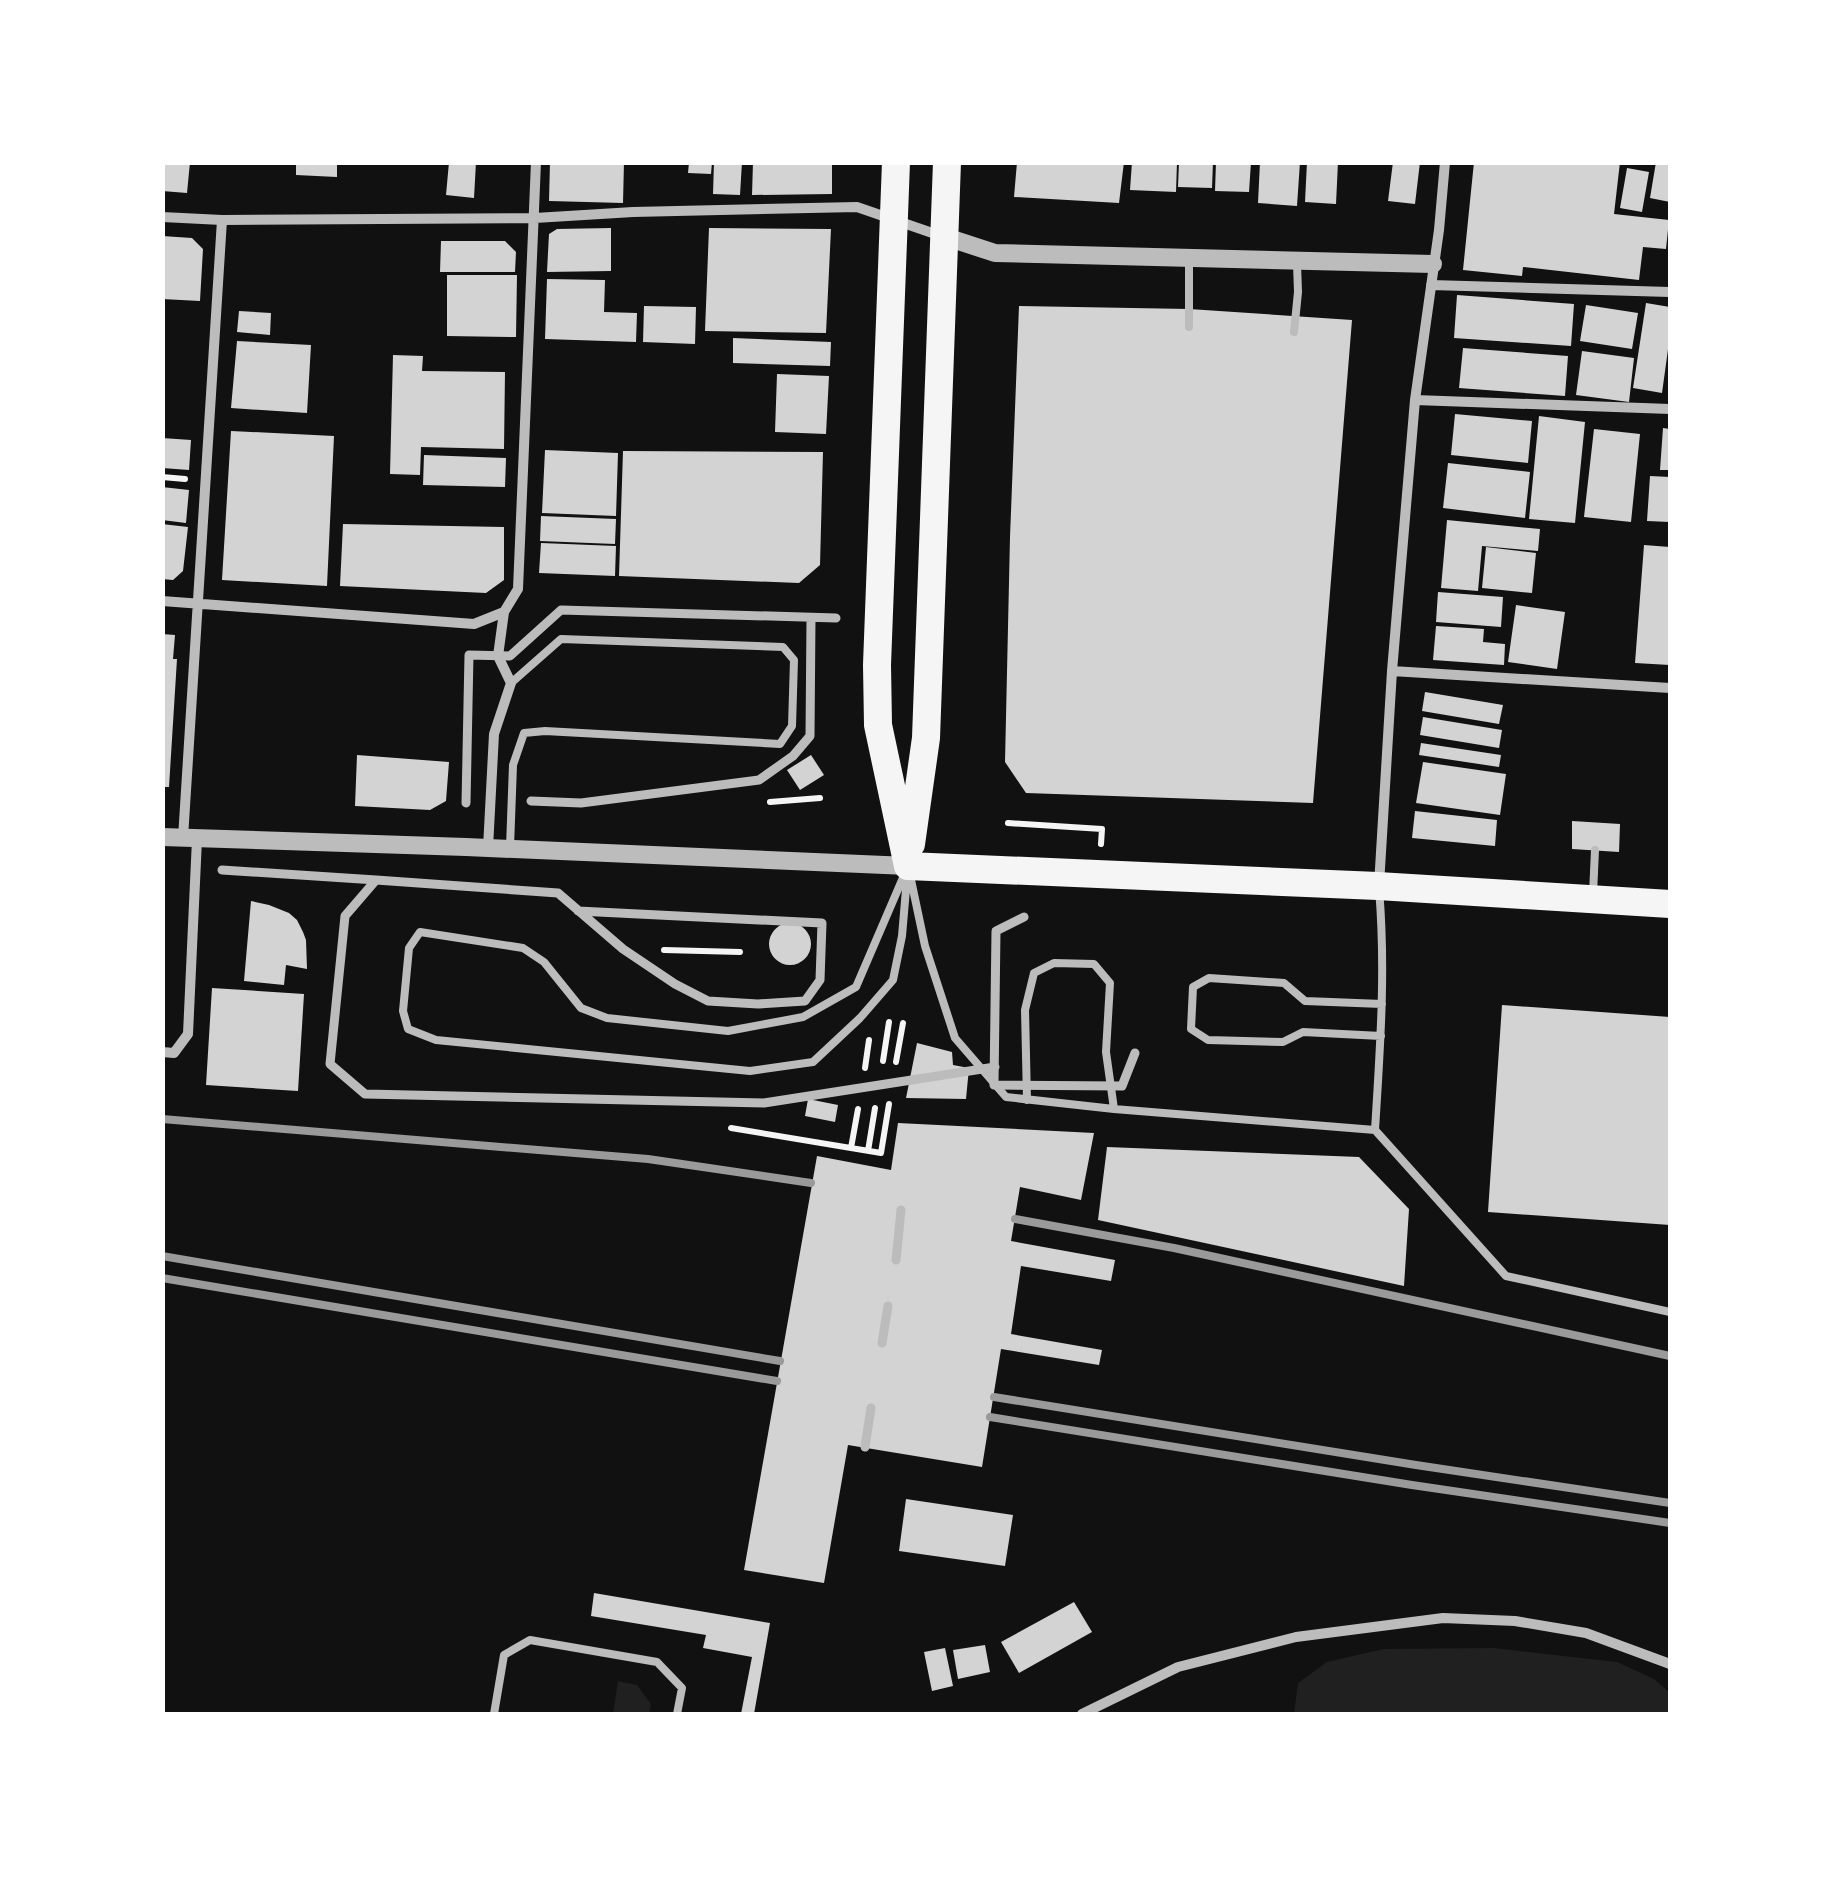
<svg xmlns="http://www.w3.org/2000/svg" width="1833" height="1877" font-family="'Playfair Display',serif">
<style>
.green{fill:#202020}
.building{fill:#d3d3d3}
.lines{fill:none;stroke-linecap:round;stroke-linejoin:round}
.path{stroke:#f5f5f5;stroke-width:6}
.service{stroke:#bcbcbc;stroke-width:8}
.pedestrian{stroke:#bcbcbc;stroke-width:9}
.minor{stroke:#bcbcbc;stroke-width:10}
.tertiary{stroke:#bcbcbc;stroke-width:18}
.trunk{stroke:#f5f5f5;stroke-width:28}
.rail{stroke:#9a9a9a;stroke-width:8}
</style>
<rect width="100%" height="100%" fill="#111"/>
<path class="green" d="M1494 1648 1617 1662 1654 1679 1670 1693V1714H1294L1298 1683 1327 1662 1383 1649Z
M618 1681 637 1685 651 1704 649 1714H613Z"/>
<path class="building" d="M163 162H190L187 193 162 191Z
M296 162H337V177L296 175Z
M449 162H476L474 198 446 195Z
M550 162H624L623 203 549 201Z
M689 162H712L711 174 688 173Z
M714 162H742L740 195 713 194Z
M753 162H832V194L752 195Z
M1017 162H1124L1119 203 1014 197Z
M1132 162H1177L1176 192 1130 190Z
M1179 162H1213L1212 188 1178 187Z
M1216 162H1251L1249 192 1215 191Z
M1260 162H1300L1297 206 1258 203Z
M1307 162H1338L1336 204 1305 202Z
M1393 162H1420L1415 204 1388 201Z
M1474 162H1620L1614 214 1669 220 1666 249 1643 247 1639 280 1523 267 1522 276 1463 270Z
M1656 162H1670V202L1650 198Z
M1627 168 1649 172 1642 212 1620 208Z
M611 228V271L547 272 549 234 557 229Z
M709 228 831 229 826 333 705 331Z
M162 236 192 238 203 249 200 301 162 299Z
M441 241H505L516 252 515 272H440Z
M447 275H517L516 337 447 336Z
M547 279 605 280 604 312 637 313 636 342 545 339Z
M1457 295 1574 304 1571 346 1454 338Z
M1646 303 1670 307V335L1662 393 1633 388Z
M1586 305 1638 313 1632 349 1580 341Z
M644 306 696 307 695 344 643 342Z
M1019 306 1189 309 1352 320 1313 803 1026 793 1005 762 1010 537Z
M239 311 271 313 270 335 237 332Z
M733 338 831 342 830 366 733 363Z
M237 341 311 345 307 413 231 408Z
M1463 348 1568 356 1565 396 1459 388Z
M1582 351 1634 358 1629 402 1576 395Z
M393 355 423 356 422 371 505 372 504 449 421 447 420 475 390 474Z
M777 374 829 376 826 434 775 432Z
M1455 414 1532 421 1528 463 1451 455Z
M1539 416 1585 422 1575 523 1529 519Z
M1663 428 1670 429V470H1660Z
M1594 429 1640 434 1631 522 1584 517Z
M231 431 334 436 327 586 222 580Z
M162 438 191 440 189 470 162 468Z
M545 450 618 453 616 516 542 513Z
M623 451 823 452 820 565 799 583 619 576Z
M424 455 506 458 505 487 423 485Z
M1448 463 1530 472 1525 518 1443 508Z
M1650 476 1670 477V522L1647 521Z
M162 487 189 490 186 523 162 520Z
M541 516 616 519 615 544 540 541Z
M1447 520 1540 529 1538 551 1482 546 1478 591 1441 588Z
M162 524 188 527 183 571 173 580 162 579Z
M343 524 504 527V580L486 593 340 586Z
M541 543 616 546 615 576 539 573Z
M1644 545 1670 547V665L1635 663Z
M1486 547 1536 553 1532 593 1482 588Z
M1438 592 1503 597 1501 627 1436 622Z
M1516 605 1565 612 1557 669 1508 662Z
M1436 626 1484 629 1483 642 1505 644 1504 665 1433 660Z
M162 634 175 635 173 659H177L169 787H162Z
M1425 692 1503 705 1499 724 1422 711Z
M1423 717 1502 730 1499 748 1420 735Z
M1421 743 1501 755 1499 767 1419 755Z
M357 755 449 762 446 801 430 810 355 806Z
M811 755 824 775 800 790 787 770Z
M1423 762 1506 774 1500 815 1416 803Z
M1415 811 1497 820 1495 846 1412 838Z
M1572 821 1620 824 1619 852 1572 849Z
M251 901 269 905 289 913 297 920 303 932 306 940 307 969 286 965 284 985 244 981Z
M769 944a21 21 0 1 1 42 0a21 21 0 1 1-42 0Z
M212 988 304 994 298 1091 206 1085Z
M1502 1005 1670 1017V1225L1488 1212Z
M917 1043 952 1052 953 1065 969 1068 966 1099 906 1098Z
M808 1099 838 1105 835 1122 805 1116Z
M898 1123 1094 1133 1081 1200 1020 1187 1011 1241 1115 1260 1111 1281 1021 1266 1011 1334 1102 1350 1099 1365 1001 1349 982 1467 848 1445 824 1583 744 1570 817 1156 891 1170Z
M1107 1147 1359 1157 1409 1209 1404 1286 1098 1220Z
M906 1499 1013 1515 1005 1566 899 1551Z
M594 1593 770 1623 754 1714H741L752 1657 703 1648 706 1635 591 1616Z
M1074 1602 1092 1632 1019 1673 1001 1642Z
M985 1645 990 1672 958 1679 953 1650Z
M945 1648 953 1686 932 1691 924 1652Z"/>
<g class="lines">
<path class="path" d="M162 477 185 479
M770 802 820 798
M1008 823 1102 829 1101 844
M664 950 740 952
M883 1061 889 1022
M896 1062 903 1023
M865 1068 869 1040
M731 1128 881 1153 889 1104
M851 1148 858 1109
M868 1151 875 1108"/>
<path class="service" d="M1189 327V257
M1294 332 1298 292 1297 264
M510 847 513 765 524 733 545 731 780 744 792 726 794 660 783 647 561 639 511 683
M908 866 902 936 893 980 860 1018 813 1062 750 1071 436 1040 408 1029 403 1011 409 948 420 932 523 948 544 962 581 1008 607 1018 728 1031 803 1017 856 987Z
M910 875 925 946 955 1038 1006 1097 1114 1109
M1593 894 1595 850
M1381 1036 1303 1032 1283 1042 1208 1040 1191 1029 1193 987 1209 978 1284 983 1305 1001 1382 1004
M1027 1100 1025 1010 1034 973 1054 963 1094 964 1110 983 1106 1052 1114 1109 1375 1130 1506 1276 1670 1312
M1375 1130C1380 1049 1386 970 1379 889
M494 1714 504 1655 530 1640 657 1662 682 1688 677 1714"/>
<path class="pedestrian" d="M531 801 581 803 759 780 793 756 810 736 811 618
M466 803 469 655 510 656 561 610 836 618
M222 870 376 880
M578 911 822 923 820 980 805 1001 758 1004 708 1001 675 984 623 949 558 893 376 880 345 916 330 1064 365 1094 764 1103 995 1067
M1024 917 996 931 994 1085 1122 1086 1135 1053
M896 1260 901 1210
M882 1343 888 1306
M865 1447 871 1408"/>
<path class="minor" d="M162 217 222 220 535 218 633 212 857 207 941 236
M1431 285 1670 292
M1415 400 1670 409
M162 601 474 624 504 612
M1392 671 1670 688
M183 838 222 220
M488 848 494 734 511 683 498 656 504 612 518 589 536 162
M1379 885 1392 671 1415 400 1439 230 1445 162
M162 1052 174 1053 188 1034 197 839
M1082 1714 1178 1667 1296 1637 1443 1618 1515 1621 1586 1633 1670 1664"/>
<path class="tertiary" d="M946 237 995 253 1433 264
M162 837 466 847 908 866"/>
<path class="trunk" d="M896 162 877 665 878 725 908 866
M911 844 926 738 947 162
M908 866 1378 886 1670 904"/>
<path class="rail" d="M162 1119 648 1159 811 1183
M1015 1219 1174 1248 1670 1356
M162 1256 780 1361
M162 1278 777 1381
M994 1397 1416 1465 1670 1503
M990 1417 1412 1485 1670 1523"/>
</g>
<rect width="1833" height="1877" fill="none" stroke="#ffffff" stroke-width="330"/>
</svg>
